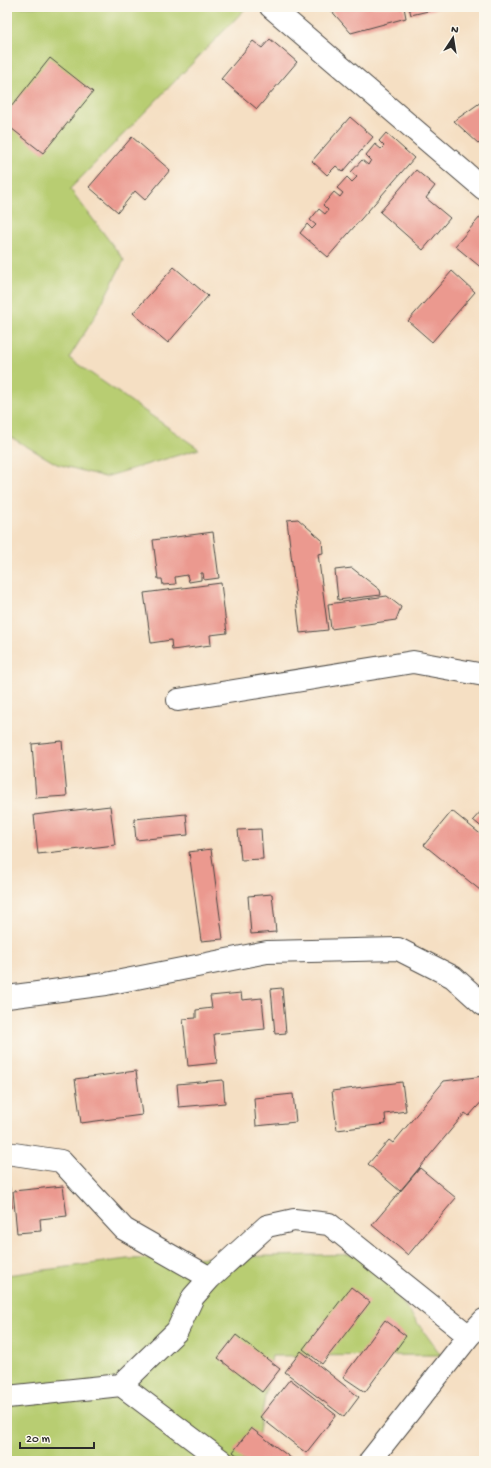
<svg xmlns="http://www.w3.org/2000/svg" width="491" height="1468" font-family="'Gochi Hand',sans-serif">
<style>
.green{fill:#b8cd72;stroke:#727c4e}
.building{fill:#eb998f}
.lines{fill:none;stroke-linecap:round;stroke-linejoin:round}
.minor-casing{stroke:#494642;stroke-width:24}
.minor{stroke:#fff;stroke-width:22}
</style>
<rect width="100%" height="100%" fill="#fbf7ec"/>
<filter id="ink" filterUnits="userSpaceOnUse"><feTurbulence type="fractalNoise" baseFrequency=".025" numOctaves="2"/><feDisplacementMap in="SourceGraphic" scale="8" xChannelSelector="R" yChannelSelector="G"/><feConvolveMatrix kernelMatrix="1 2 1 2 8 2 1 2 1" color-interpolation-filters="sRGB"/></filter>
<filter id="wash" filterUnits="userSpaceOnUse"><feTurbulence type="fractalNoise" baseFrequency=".012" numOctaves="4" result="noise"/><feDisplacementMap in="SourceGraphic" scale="16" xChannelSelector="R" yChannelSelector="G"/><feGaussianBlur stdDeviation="0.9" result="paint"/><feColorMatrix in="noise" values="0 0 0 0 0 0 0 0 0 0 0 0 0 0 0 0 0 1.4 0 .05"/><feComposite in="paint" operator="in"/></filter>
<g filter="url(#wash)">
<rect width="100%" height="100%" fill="#f5dfc3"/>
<path class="green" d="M7 7H247L70 189 124 260 94 318 69 358 199 449 105 477 57 464 7 435Z
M367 1254 441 1355 272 1356 254 1461H7V1275L127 1259Z"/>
<g id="blocks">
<path class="building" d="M328 7H404L406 18 351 33Z
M409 7H441V8L411 15Z
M270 39 297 62 257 109 221 79 253 41 262 48Z
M50 58 93 92 43 153 7 125V112Z
M484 100V140L479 144 454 121Z
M350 117 373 137 343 172 336 166 327 175 312 161Z
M386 133 414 158 328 257 300 233 307 224 312 229 316 225 310 220 319 209 325 214 328 210 323 205 334 192 340 197 343 193 337 188 347 177 352 182 357 177 351 172 362 160 368 165 371 160 366 155 375 144 381 149 384 146 379 141Z
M132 137 170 170 145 200 135 191 118 212 89 187Z
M416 170 435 186 426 198 450 218 423 250 380 212Z
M481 216 484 219V270L455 246Z
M174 267 208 296 168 343 133 313Z
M452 271 475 292 432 342 408 321Z
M298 519 322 540 323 553 318 554 328 630 300 633 287 520Z
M213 532 219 578 204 580 203 573H201V580L189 582 187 575 175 577 176 584 163 585 162 579H158L153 540Z
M352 568 380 590 381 595 338 600 335 570Z
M221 583 227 633 210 635 211 645 172 650 171 640 151 643 144 593Z
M387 596 401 607 396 620 331 629 328 604Z
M62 741 67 796 36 798 32 744Z
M110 806 115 845 38 854 34 815Z
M484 808V829L473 820Z
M452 811 484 837V885L480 890 424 845Z
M186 814 188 835 136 840 134 819Z
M261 829 263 859 241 860 238 830Z
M211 849 223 939 201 941 189 852Z
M272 894 276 932 251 934 248 896Z
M282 988 286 1033 275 1034 271 989Z
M241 993 242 1000 262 998 265 1029 214 1034 217 1063 188 1066 183 1019 196 1018V1010L212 1008 210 996Z
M136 1071 142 1115 81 1123 75 1079Z
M484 1076V1099L469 1116 465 1113 400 1191 368 1164 389 1140 393 1143 444 1081Z
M223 1080 225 1103 179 1107 177 1084Z
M402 1082 406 1111 385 1114 386 1124 337 1130 332 1091Z
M293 1094 296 1122 256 1126 254 1098Z
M420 1168 456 1198 408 1255 372 1225Z
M7 1181H9L12 1208H7Z
M63 1186 67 1216 40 1219 41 1231 17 1233 13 1191Z
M351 1287 370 1302 322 1364 303 1349Z
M385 1320 406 1336 365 1392 343 1377Z
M236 1335 280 1369 262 1392 218 1358Z
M301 1351 359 1397 344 1417 285 1372Z
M290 1379 336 1415 306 1453 260 1417Z
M251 1428 295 1461H244L233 1452Z"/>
</g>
</g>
<g filter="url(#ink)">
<use href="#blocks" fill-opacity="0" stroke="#494642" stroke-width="1"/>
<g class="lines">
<g class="minor-casing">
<path id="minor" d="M271 7 484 189
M178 700 413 662 484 675
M7 997 106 984 267 952 398 949 453 977 484 1005
M7 1153 61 1161 124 1229 210 1278
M121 1385 222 1461
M7 1397 121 1385 177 1331 193 1297 210 1278 267 1226 294 1220 329 1224 469 1336
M370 1461 469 1336 484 1320"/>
</g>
<use href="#minor" class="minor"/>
</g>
</g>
<rect width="491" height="1468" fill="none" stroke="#fbf7ec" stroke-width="24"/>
<g transform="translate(453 38) rotate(12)" stroke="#fbf7ec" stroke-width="3" paint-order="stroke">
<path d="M0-3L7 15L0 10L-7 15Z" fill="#2b2b2b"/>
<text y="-6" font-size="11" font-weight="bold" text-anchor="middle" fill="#2b2b2b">N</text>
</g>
<path d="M20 1442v6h74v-6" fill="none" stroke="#2b2b2b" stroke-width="2"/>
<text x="26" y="1442" font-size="12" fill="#2b2b2b" stroke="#fbf7ec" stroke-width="3" paint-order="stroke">20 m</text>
</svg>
